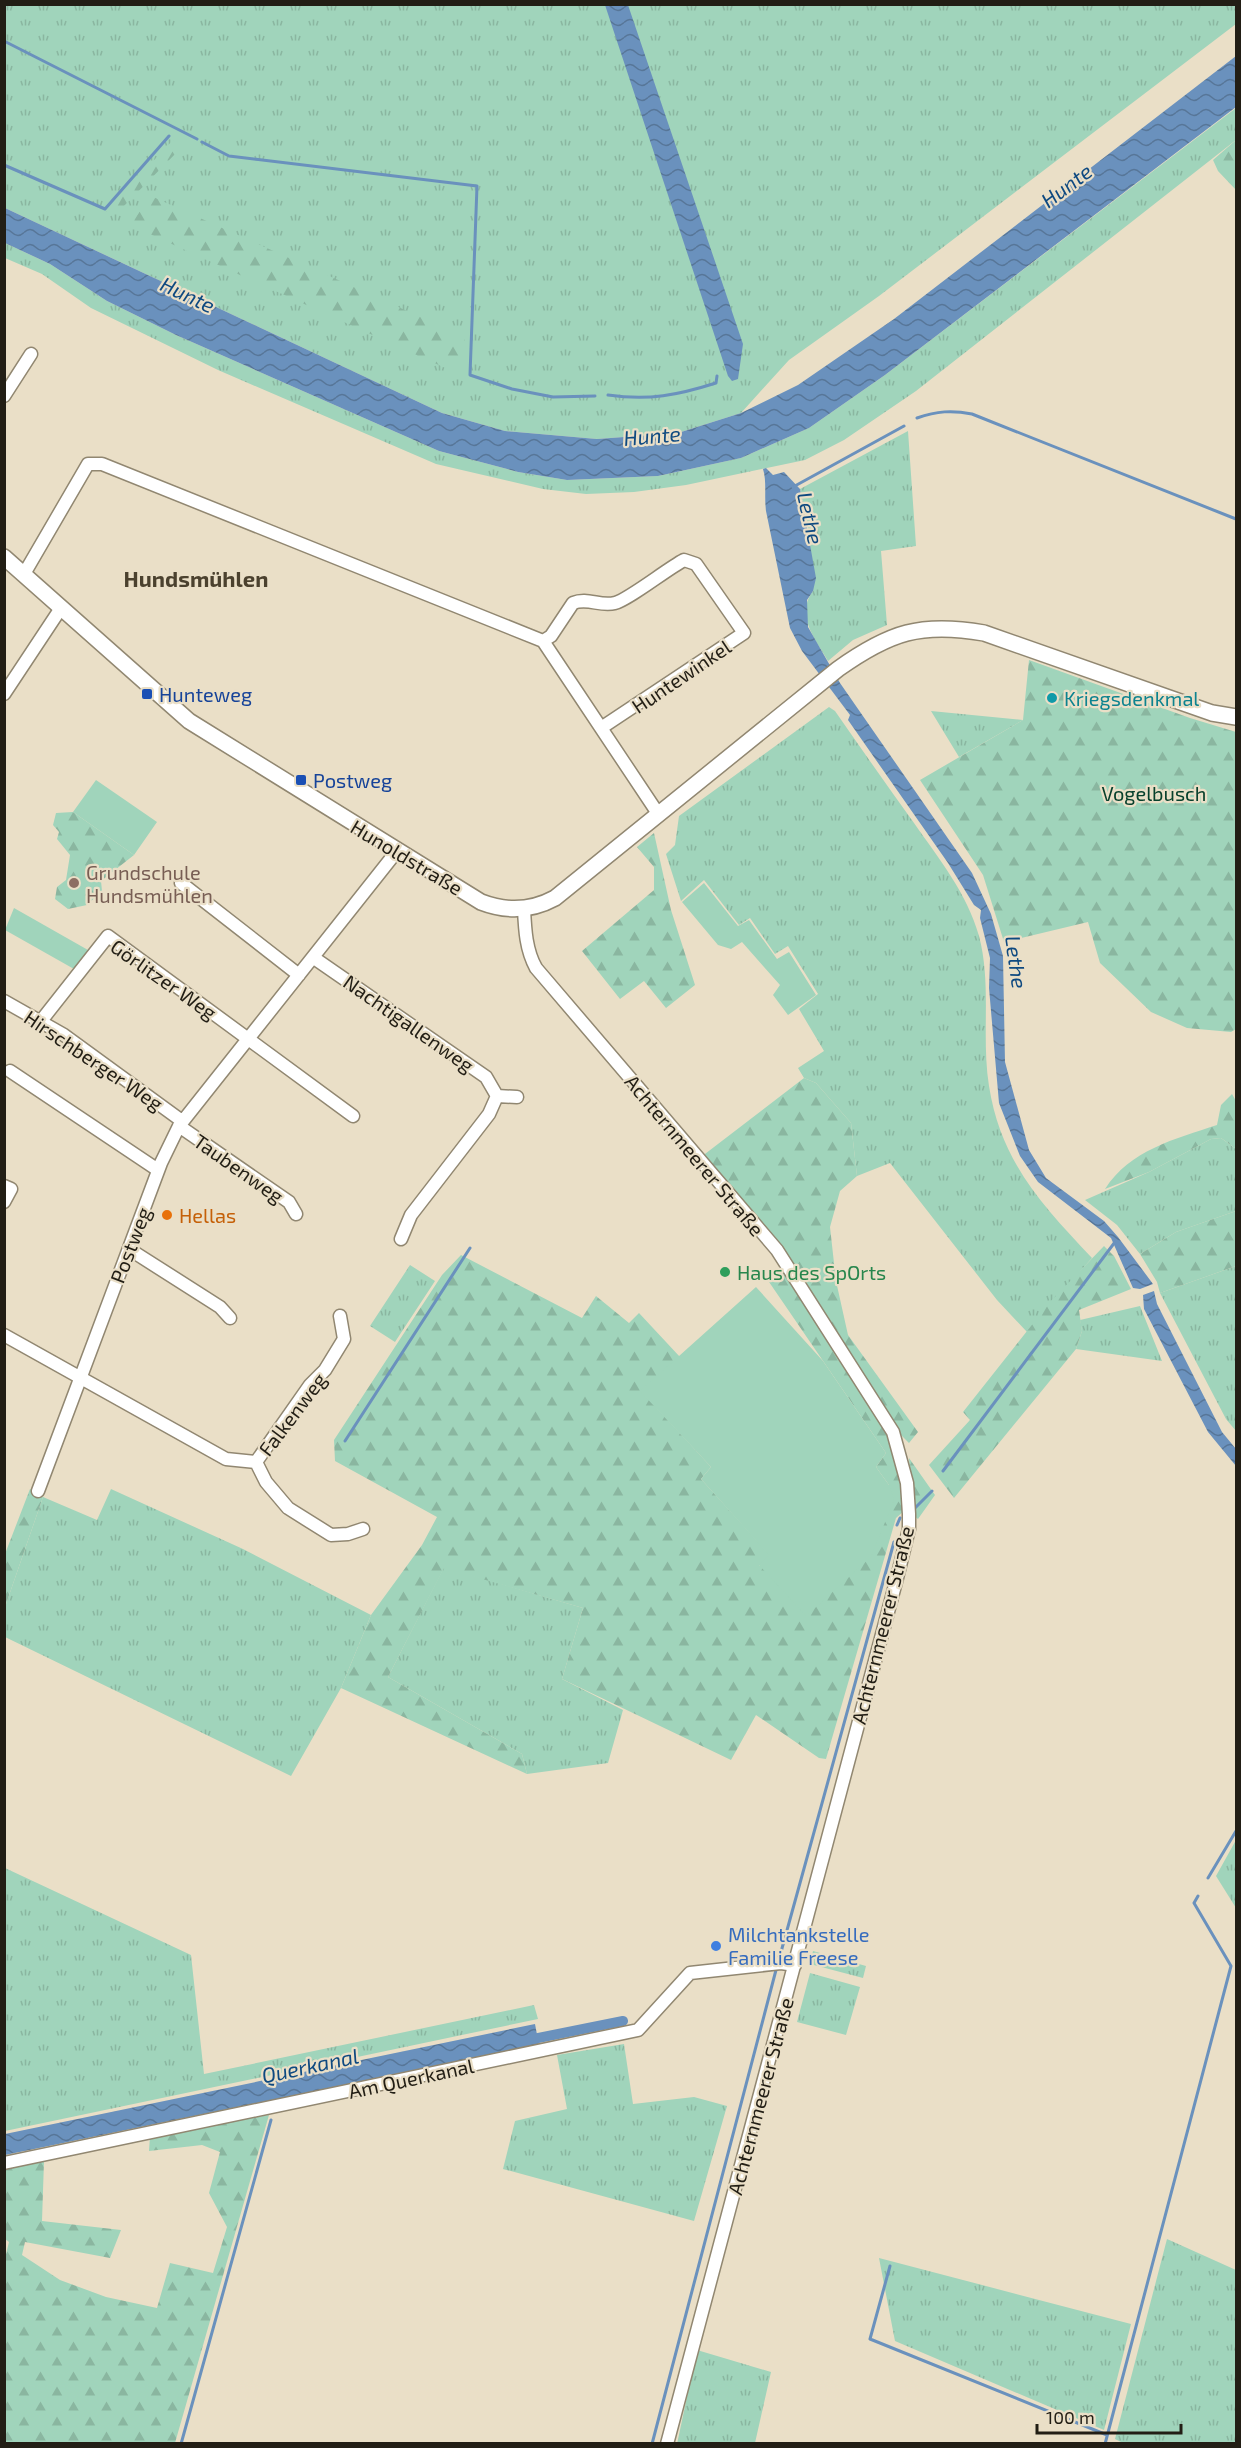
<svg xmlns="http://www.w3.org/2000/svg" width="1241" height="2448" font-family="'Exo 2',sans-serif">
<style>
.grass{fill:url(#grass-tufts)}
.forest{fill:url(#forest-firs)}
.garden{fill:#a0d4bb}
.water{fill:url(#water-waves)}
.lines{fill:none;stroke-linecap:round;stroke-linejoin:round}
.stream{stroke:#6a91bd;stroke-width:3}
.canal{stroke:#6a91bd;stroke-width:10}
.minor-casing{stroke:#918771;stroke-width:15}
.tertiary-casing{stroke:#918771;stroke-width:18}
.minor{stroke:#fff;stroke-width:12}
.tertiary{stroke:#fff;stroke-width:15}
.transit-dot{fill:#1a4fb4;stroke:#eadfc7;stroke-width:2}
.culture-dot{fill:#0f9aa8;stroke:#eadfc7;stroke-width:2}
.education-dot{fill:#8d6e63;stroke:#eadfc7;stroke-width:2}
.food-dot{fill:#e8710a;stroke:#eadfc7;stroke-width:2}
.leisure-dot{fill:#2e9e5b;stroke:#eadfc7;stroke-width:2}
.shop-dot{fill:#3f7fe0;stroke:#eadfc7;stroke-width:2}
.labels{text-anchor:middle;dominant-baseline:central;stroke-width:4.5;stroke-linejoin:round;paint-order:stroke}
.street-label{font-size:20px;fill:#221e15;stroke:#eadfc7}
.transit-label{font-size:20px;fill:#164399;stroke:#eadfc7;text-anchor:start}
.culture-label{font-size:20px;fill:#0d838f;stroke:#eadfc7;text-anchor:start}
.park-label{font-size:20px;fill:#07402c;stroke:#eadfc7}
.education-label{font-size:20px;fill:#785e54;stroke:#eadfc7;text-anchor:start}
.food-label{font-size:20px;fill:#c56008;stroke:#eadfc7;text-anchor:start}
.leisure-label{font-size:20px;fill:#27864d;stroke:#eadfc7;text-anchor:start}
.shop-label{font-size:20px;fill:#366cbe;stroke:#eadfc7;text-anchor:start}
.water-label{font-size:21px;font-style:italic;fill:#0e4980;stroke:#eadfc7}
.quarter-label{font-size:22px;font-weight:bold;fill:#4b412e;stroke:#eadfc7}
</style>
<defs>
<pattern id="grass-tufts" width="24" height="20" patternUnits="userSpaceOnUse" patternTransform="scale(1.5)"><rect width="24" height="20" fill="#a0d4bb"/><path d="M3 7l-1-3M5 7V3M7 7l1-3M15 17l-1-3M17 17v-4M19 17l1-3" fill="none" stroke="#8ab6a0"/></pattern>
<pattern id="forest-firs" width="22" height="20" patternUnits="userSpaceOnUse" patternTransform="scale(1.5)"><rect width="22" height="20" fill="#a0d4bb"/><path d="M5 1l3.5 6h-7zM16 11l3.5 6h-7z" fill="#8ab6a0"/></pattern>
<pattern id="water-waves" width="16" height="10" patternUnits="userSpaceOnUse" patternTransform="scale(1.5)"><rect width="16" height="10" fill="#6a91bd"/><path d="M0 5q4-4 8 0t8 0" fill="none" stroke="#577698"/></pattern>
</defs>
<rect width="100%" height="100%" fill="#eadfc7"/>
<path class="grass" d="M5 5H1236V24L879 296 789 360 741 413 678 433 597 439 505 431 442 413 5 208Z
M1236 108V140L916 391 844 440 805 460 686 485 634 492 586 494 543 489 436 464 218 370 91 308 42 274 5 258V243L50 264 107 301 176 335 439 451 518 472 567 480 658 476 741 458 809 428 885 375Z
M908 431 916 546 881 551 887 625 853 640 828 661C815 639 795 615 813 591L807 521 800 489Z
M829 707 835 711C861 748 887 786 914 823 939 859 967 893 979 936 992 985 981 1036 989 1086 1001 1162 1042 1205 1092 1258L1027 1332 997 1300 890 1163 857 1176 851 1123 816 1083 804 1078 798 1068 824 1051 799 1009 818 994 788 946 775 954 750 918 739 925 704 880 681 901 666 854 675 845 679 816Z
M931 711 1023 720 959 757Z
M1221 1138 1236 1149V1211L1176 1232 1140 1254 1117 1225 1085 1200 1149 1172 1211 1139Z
M410 1265 435 1281 395 1342 370 1326Z
M1236 1266V1431L1226 1419 1160 1293Z
M1140 1306 1162 1361 1076 1349 1082 1331 1080 1320Z
M111 1489 243 1549 371 1615 341 1688 291 1776 5 1637V1607L43 1497 97 1520Z
M444 1567 583 1608 562 1679 623 1710 608 1763 527 1774 522 1754 388 1677Z
M1236 1840V1908L1216 1876Z
M5 1868 191 1955 204 2074 534 2005 538 2019 5 2131Z
M813 1951 866 1966 863 1978 810 1964Z
M810 1973 860 1987 846 2035 797 2022Z
M624 2044 633 2104 694 2097 727 2106 694 2221 503 2169 515 2121 567 2109 557 2055Z
M1167 2239 1236 2270V2443L1125 2444 1115 2439Z
M879 2258 1131 2324 1104 2430 895 2341Z
M697 2350 771 2372 755 2443 677 2444Z"/>
<path class="forest" d="M173 140 183 146 118 212H105Z
M1236 140V190L1218 171 1213 160Z
M151 196 465 337 463 376 130 225Z
M1029 660 1190 718 1236 732V1029L1231 1032 1187 1028 1151 1012 1100 963 1088 922 1004 942 983 875 920 780 1023 720Z
M73 812 134 855 101 881 102 891 87 905 68 909 55 899 57 887 66 880 70 855 57 839 59 832 53 825 56 813Z
M654 833 671 910 695 985 666 1008 644 981 620 999 582 951 654 890V867L637 847Z
M804 1078 816 1083 851 1123 857 1176 840 1191 830 1227 836 1281 848 1335 918 1432 909 1443 898 1432 780 1248 701 1157Z
M1232 1094 1236 1101V1149L1221 1138 1211 1139 1149 1172 1105 1189C1130 1150 1175 1139 1217 1125L1221 1105Z
M1236 1211V1266L1160 1293 1157 1282 1140 1254 1176 1232Z
M1104 1246 1114 1256 1131 1289 1079 1310 1082 1331 1076 1349 954 1498 929 1465 970 1420 963 1412 1050 1302Z
M461 1255 582 1318 596 1296 629 1323 639 1313 680 1357 641 1391 711 1467 701 1479 770 1555 759 1566 889 1485 876 1467 886 1453 767 1279 781 1269 890 1435 903 1483 904 1511 896 1518 826 1759 819 1758 756 1715 731 1760 562 1679 583 1608 444 1568 388 1677 522 1754 527 1774 341 1688 371 1615 422 1545 437 1517 335 1461 334 1440 442 1275Z
M909 1458 935 1495 918 1519 913 1515Z
M30 1489 43 1497 5 1607V1554Z
M269 2115 175 2443 5 2444 4 2262 9 2242 5 2239V2169L44 2161 42 2221 121 2230 110 2258 25 2242 22 2255 60 2280 106 2297 157 2308 170 2263 213 2273 227 2227 209 2193 220 2152 202 2145 149 2151 150 2136Z"/>
<path class="garden" d="M96 780 157 822 134 855 73 812Z
M704 883 738 926 749 920 777 959 789 952 816 995 788 1015 773 995 780 985 742 942 731 949 718 945 682 902Z
M14 908 88 950 74 969 5 930Z
M756 1287 823 1361 886 1453 876 1467 889 1485 894 1500 871 1557 806 1616 759 1565 769 1555 701 1479 711 1467 640 1391Z"/>
<path class="water" d="M605 5H628L743 344 738 379 732 381 728 376Z
M1236 56V107L885 375 809 428 741 458 658 476 567 480 518 472 439 451 176 335 107 301 50 264 5 243V208L442 413 505 431 597 439 678 433 741 413 798 385 894 319Z
M766 468 773 475 784 472 800 489 816 578 813 591 807 600 808 627 840 683 972 873 991 914 1003 956 1005 1062 1029 1150 1046 1178 1104 1221 1118 1237 1153 1284 1140 1289 1133 1288 1111 1238 1038 1182 1020 1156 999 1103 989 988 990 958 980 918 981 910 974 905 948 863 848 720 850 715 802 651 790 628 766 511C764 497 767 481 763 469Z
M1154 1291 1157 1304 1222 1432 1236 1449V1466L1208 1432 1144 1309 1143 1295Z
M535 2024 539 2045 5 2155V2134Z"/>
<g class="lines">
<path class="stream" d="M4 41 197 139
M202 142 229 156 477 186 470 375 512 389 553 397 595 396
M4 165 105 209 169 136
M608 395C649 401 678 395 716 383L717 376
M917 418C937 411 952 410 972 414L1236 519
M793 487 904 426
M345 1441 470 1248
M943 1471 1115 1242
M915 1508 932 1491
M897 1525 900 1518
M1208 1878 1236 1831
M781 1952 894 1542
M890 2266 870 2339 1107 2435
M181 2444 271 2120
M652 2444 776 1970
M1105 2444 1231 1966 1194 1903 1198 1896"/>
<path class="canal" d="M523 2041 623 2021"/>
<g class="minor-casing">
<path id="minor" d="M4 396 31 354
M24 574 88 464H102L543 641 659 815
M543 641 551 636 573 603C588 597 600 607 615 603 628 600 667 569 684 560L696 564 744 633 601 728
M4 694 61 608
M181 883 299 975
M524 909C525 930 526 950 536 968L777 1250 893 1432 907 1483 909 1514V1529L897 1578 667 2444
M314 958 486 1077 497 1096 489 1114 411 1215 401 1239
M4 1001 64 1035 182 1121
M41 1021 108 936 353 1116
M10 1071 158 1170
M497 1096 517 1097
M179 1126 289 1202 296 1214
M4 1186 11 1189 4 1202
M129 1249 220 1307 230 1318
M4 1335 226 1459 256 1462 310 1385 325 1370 344 1339 340 1316
M256 1462 266 1482 288 1508 331 1535 348 1534 363 1529
M38 1491 161 1163 179 1126 397 851
M4 2163 638 2030 690 1973 781 1963 795 1965"/>
</g>
<g class="tertiary-casing">
<path id="tertiary" d="M4 557 189 721 481 902C507 912 531 911 555 898L838 669C890 632 921 622 984 633L1212 713 1236 717"/>
</g>
<use href="#minor" class="minor"/>
<use href="#tertiary" class="tertiary"/>
</g>
<g class="transit-dot">
<rect x="141" y="688" width="12" height="12" rx="3"/>
<rect x="295" y="774" width="12" height="12" rx="3"/>
</g>
<circle class="culture-dot" cx="1052" cy="698" r="6"/>
<circle class="education-dot" cx="74" cy="883" r="6"/>
<circle class="food-dot" cx="167" cy="1215" r="6"/>
<circle class="leisure-dot" cx="725" cy="1272" r="6"/>
<circle class="shop-dot" cx="716" cy="1946" r="6"/>
<g class="labels">
<g class="street-label">
<text transform="translate(681 676) rotate(-34)">Huntewinkel</text>
<text transform="translate(407 857) rotate(31)">Hunoldstraße</text>
<text transform="translate(164 979) rotate(35)">Görlitzer Weg</text>
<text transform="translate(409 1023) rotate(35)">Nachtigallenweg</text>
<text transform="translate(94 1060) rotate(34)">Hirschberger Weg</text>
<text transform="translate(695 1155) rotate(50)">Achternmeerer Straße</text>
<text transform="translate(239 1168) rotate(35)">Taubenweg</text>
<text transform="translate(130 1245) rotate(-69)">Postweg</text>
<text transform="translate(292 1414) rotate(-53)">Falkenweg</text>
<text transform="translate(882 1625) rotate(-76)">Achternmeerer Straße</text>
<text transform="translate(411 2078) rotate(-12)">Am Querkanal</text>
<text transform="translate(760 2096) rotate(-75)">Achternmeerer Straße</text>
</g>
<g class="transit-label">
<text x="159" y="694">Hunteweg</text>
<text x="313" y="780">Postweg</text>
</g>
<g class="culture-label">
<text x="1064" y="698">Kriegsdenkmal</text>
</g>
<g class="park-label">
<text x="1154" y="793">Vogelbusch</text>
</g>
<g class="education-label">
<text x="86" y="872">Grundschule<tspan x="86" dy="23">Hundsmühlen</tspan></text>
</g>
<g class="food-label">
<text x="179" y="1215">Hellas</text>
</g>
<g class="leisure-label">
<text x="737" y="1272">Haus des SpOrts</text>
</g>
<g class="shop-label">
<text x="728" y="1934">Milchtankstelle<tspan x="728" dy="23">Familie Freese</tspan></text>
</g>
<g class="water-label">
<text transform="translate(1066 185) rotate(-37)">Hunte</text>
<text transform="translate(188 294) rotate(25)">Hunte</text>
<text transform="translate(652 435) rotate(-5)">Hunte</text>
<text transform="translate(811 518) rotate(77)">Lethe</text>
<text transform="translate(1017 962) rotate(82)">Lethe</text>
<text transform="translate(310 2065) rotate(-12)">Querkanal</text>
</g>
<g class="quarter-label">
<text x="196" y="578">Hundsmühlen</text>
</g>
</g>
<rect width="1241" height="2448" fill="none" stroke="#221e15" stroke-width="12"/>
<path d="M1037 2424v9h144v-9" fill="none" stroke="#221e15" stroke-width="3"/>
<text x="1046" y="2424" font-size="18" fill="#221e15" stroke="#eadfc7" stroke-width="4.5" paint-order="stroke">100 m</text>
</svg>
